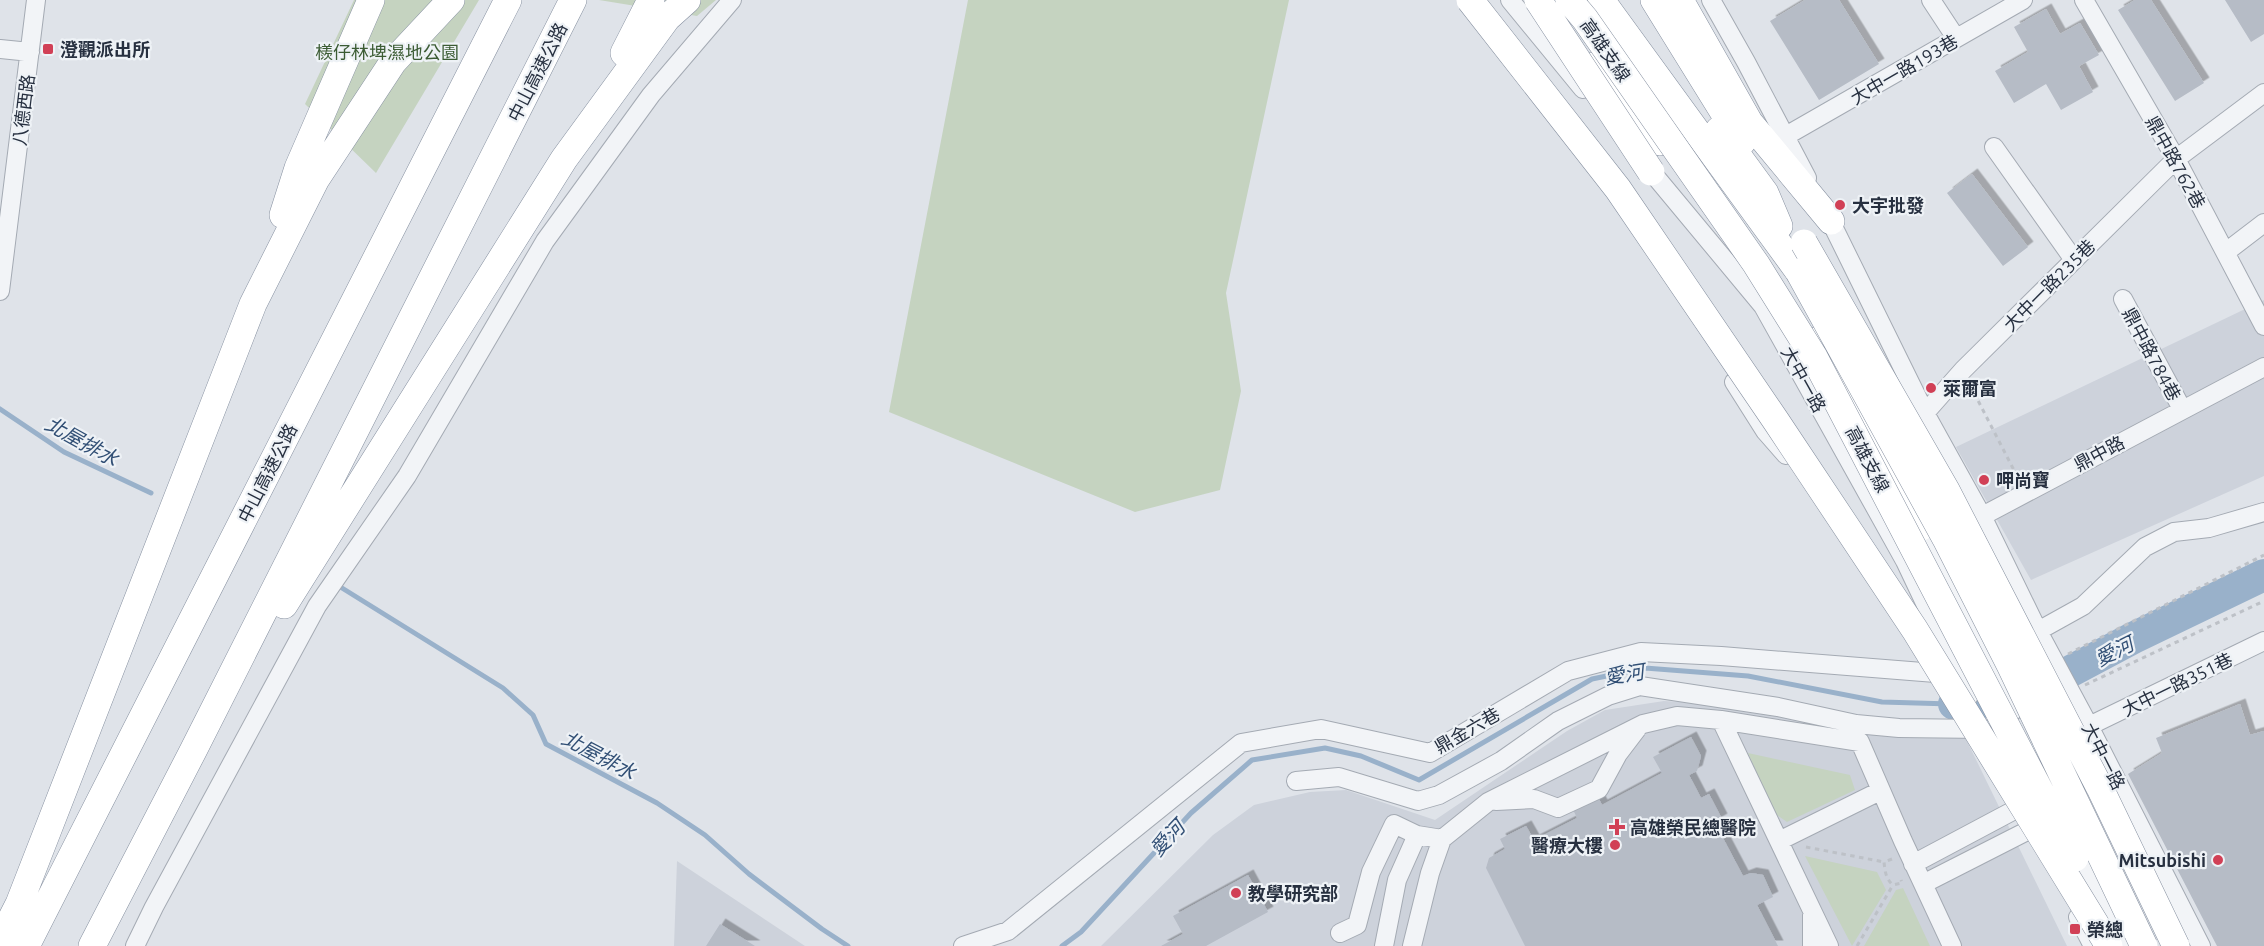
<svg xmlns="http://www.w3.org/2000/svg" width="2264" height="946" font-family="Ubuntu,'Noto Sans TC',sans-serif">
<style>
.built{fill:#cdd2db}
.green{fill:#c5d3c0}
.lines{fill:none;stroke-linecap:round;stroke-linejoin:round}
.stream{stroke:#99b1ca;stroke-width:5}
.river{stroke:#99b1ca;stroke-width:32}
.building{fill:#b6bcc6;filter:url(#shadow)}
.minor-casing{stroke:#a4aab3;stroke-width:20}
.highway-casing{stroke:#8690a0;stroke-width:28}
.path{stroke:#bdc1c7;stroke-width:3;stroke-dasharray:4.5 4.5;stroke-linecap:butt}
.minor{stroke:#f2f4f7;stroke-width:18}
.highway{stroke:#fff;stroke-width:27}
.highway-bridge-casing{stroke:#8690a0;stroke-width:28;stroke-linecap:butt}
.highway-bridge{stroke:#fff;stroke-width:27}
.poi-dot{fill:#d14056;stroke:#eef2f6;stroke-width:2}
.labels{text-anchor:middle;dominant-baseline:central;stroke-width:4.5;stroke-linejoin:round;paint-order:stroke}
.poi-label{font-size:18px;font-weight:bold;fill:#273040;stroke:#eef2f6;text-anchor:start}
.street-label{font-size:18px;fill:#273040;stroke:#eef2f6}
.park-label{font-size:18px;fill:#3c5c34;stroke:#eef2f6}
.water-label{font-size:20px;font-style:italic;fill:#314f75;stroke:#eef2f6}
</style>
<defs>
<filter id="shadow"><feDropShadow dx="5.5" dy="-5.5" stdDeviation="0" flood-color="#0004"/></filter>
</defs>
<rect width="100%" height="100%" fill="#dfe3e9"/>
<path class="built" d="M2264 300V476L2031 580 1956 447Z
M1664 701 1715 704 1963 733 2067 946H1101L1213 835 1254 805 1310 792 1346 790 1435 820 1567 731 1605 710Z
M677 861 805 946H674Z"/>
<path class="green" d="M354 0H479L376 173 305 104Z
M599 0H716L697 16Z
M968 0H1289L1226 293 1241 391 1220 490 1135 512 889 412Z
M1748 753 1850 775 1855 790 1787 822 1774 813Z
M1805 856 1877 872 1886 890 1852 946Z
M1903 888 1930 946H1864L1896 890Z"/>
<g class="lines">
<path class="stream" d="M0 409 64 452 151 493
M342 588 503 688 533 715 546 744 657 803 705 835 749 874 822 929 848 946
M1062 946 1081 932 1191 813 1252 760 1325 748 1361 756 1419 780 1592 679 1645 668 1748 676 1882 702 1951 704"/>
<path class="river" d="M1954 704 1998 701 2039 688 2133 638 2264 575"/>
</g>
<path class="building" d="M1805 0H1839L1879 64 1819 100 1770 21Z
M2135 0H2151L2204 83 2175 101 2118 10Z
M2225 0H2264V34L2251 42Z
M2046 9 2060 34 2080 23 2099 55 2079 66 2093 92 2061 110 2046 84 2014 103 1995 71 2028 52 2014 27Z
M1972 174 2028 247 2003 266 1947 193Z
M2240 704 2250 735 2264 731V946H2217L2128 774 2162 753 2156 738Z
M1691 737 1701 756 1697 771 1689 775 1701 798 1709 794 1722 819 1715 823 1743 876 1751 873 1763 875 1773 897 1757 905 1778 946H1525L1486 868 1489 858 1505 849 1500 839 1526 826 1534 840 1577 818 1568 799 1593 787 1602 805 1662 773 1653 757Z
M1248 875 1268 912 1206 946H1161L1183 934 1173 916Z
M720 924 755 946H706Z"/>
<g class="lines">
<g class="minor-casing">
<path id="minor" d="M1510 0 1583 89
M1711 0 1746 62 1807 178
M1931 0 1956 38
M2084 0 2176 159 2264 326
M0 49 30 52
M1784 137 2023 0
M1994 147 2074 260
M1645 164 1763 306 1905 561 1969 696
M1826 212 1925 413 1982 516 2038 631 2089 726 2201 946
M2226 252 2264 223
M0 291 36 0
M2123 299 2182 409
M1734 382 1765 431 1786 455
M1925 413 1963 370 2176 159 2264 93
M1971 522 2264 367
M1921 527 2013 711
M2038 631 2083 606 2145 547 2174 532 2209 528 2264 512
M1721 720 1860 742 1903 841 1952 946
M2089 726 2264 641
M1296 781 1339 777 1418 801 1439 795 1501 761 1558 721 1608 696 1640 686 1778 707 1856 724 1899 728 1984 729
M1496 801 1534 799 1558 808 1599 789 1618 754 1637 729
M1779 841 1880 791
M2075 844 2126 946
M1913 864 2022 806 2033 805
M1923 884 2033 828
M1812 915V946
M2078 917 2093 946
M1340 933 1357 925 1371 872 1394 824 1417 835 1442 839
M135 946 154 907 317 606 407 476 545 241 651 95 732 0
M963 946 1008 931 1241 743 1321 729 1430 753 1568 671 1641 652 1721 656 1948 674
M1384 946 1397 880 1417 835
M1412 946 1430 873 1442 839 1488 802 1643 724 1677 716 1721 720 1829 946"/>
</g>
<g class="highway-casing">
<path id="highway" d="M1601 0 1799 272
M1654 0 1742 142
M1680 0 1749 122 1831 221
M624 53 651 0
M1591 66 1660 142
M1719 130 1765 193 1779 226
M283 215 298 168 371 0
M1818 340 1844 384 1921 527
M284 605 564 159 667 18 687 0
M0 941 19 904 253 304 316 179 393 62 451 0
M26 946 508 0
M92 946 193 751 573 0"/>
</g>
<path class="path" d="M1970 385 2018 478
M2068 654 2264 555
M2085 685 2264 601
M1806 847 1884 862
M1892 859 1884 862C1885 872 1886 879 1893 885L1902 883 1901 880
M1857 946 1893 885"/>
<use href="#minor" class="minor"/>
<use href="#highway" class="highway"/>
<g class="highway-bridge-casing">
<path id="highway-bridge" d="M1470 0 1618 189 1776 421 1915 630 2109 946
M1538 0 1651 172
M1569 0 1585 19 1756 264 1814 357 2075 858
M1804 243 1946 490 2100 788 2176 946
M1799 272 1946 539 2011 667 2144 946"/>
</g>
<use href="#highway-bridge" class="highway-bridge"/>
</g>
<g class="poi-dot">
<rect x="42" y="43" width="12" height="12" rx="3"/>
<circle cx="1840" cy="205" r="6"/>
<circle cx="1931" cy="388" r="6"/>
<circle cx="1984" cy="480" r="6"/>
<path d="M1614 818h6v6h6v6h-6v6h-6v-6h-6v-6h6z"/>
<circle cx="1615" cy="845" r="6"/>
<circle cx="2218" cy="860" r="6"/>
<circle cx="1236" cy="893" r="6"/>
<rect x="2069" y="923" width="12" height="12" rx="3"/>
</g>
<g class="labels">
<g class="poi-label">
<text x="60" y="49">澄觀派出所</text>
<text x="1852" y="205">大宇批發</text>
<text x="1943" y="388">萊爾富</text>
<text x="1996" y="480">呷尚寶</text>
<text x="1630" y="827">高雄榮民總醫院</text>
<text x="1603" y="845" text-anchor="end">醫療大樓</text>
<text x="2206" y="860" text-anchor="end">Mitsubishi</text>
<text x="1248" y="893">教學研究部</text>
<text x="2087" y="929">榮總</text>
</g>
<g class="street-label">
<text transform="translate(1606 50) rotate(55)">高雄支線</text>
<text transform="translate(1904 69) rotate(-30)">大中一路193巷</text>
<text transform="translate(537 72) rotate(-63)">中山高速公路</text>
<text transform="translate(23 110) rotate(-83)">八德西路</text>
<text transform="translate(2176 162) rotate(61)">鼎中路762巷</text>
<text transform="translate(2049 285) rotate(-45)">大中一路235巷</text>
<text transform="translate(2152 354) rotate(62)">鼎中路784巷</text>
<text transform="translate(1804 379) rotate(61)">大中一路</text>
<text transform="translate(2099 453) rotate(-28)">鼎中路</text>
<text transform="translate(1868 459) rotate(62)">高雄支線</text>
<text transform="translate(267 473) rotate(-63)">中山高速公路</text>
<text transform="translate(2177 684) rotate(-26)">大中一路351巷</text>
<text transform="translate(1467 730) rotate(-30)">鼎金六巷</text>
<text transform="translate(2104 756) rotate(63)">大中一路</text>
</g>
<g class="park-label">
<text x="387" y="52">檨仔林埤濕地公園</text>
</g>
<g class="water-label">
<text transform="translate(82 441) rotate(29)">北屋排水</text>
<text transform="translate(2114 651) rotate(-27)">愛河</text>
<text transform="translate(1624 674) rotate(-9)">愛河</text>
<text transform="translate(599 755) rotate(28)">北屋排水</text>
<text transform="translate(1167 838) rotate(-47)">愛河</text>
</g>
</g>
</svg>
